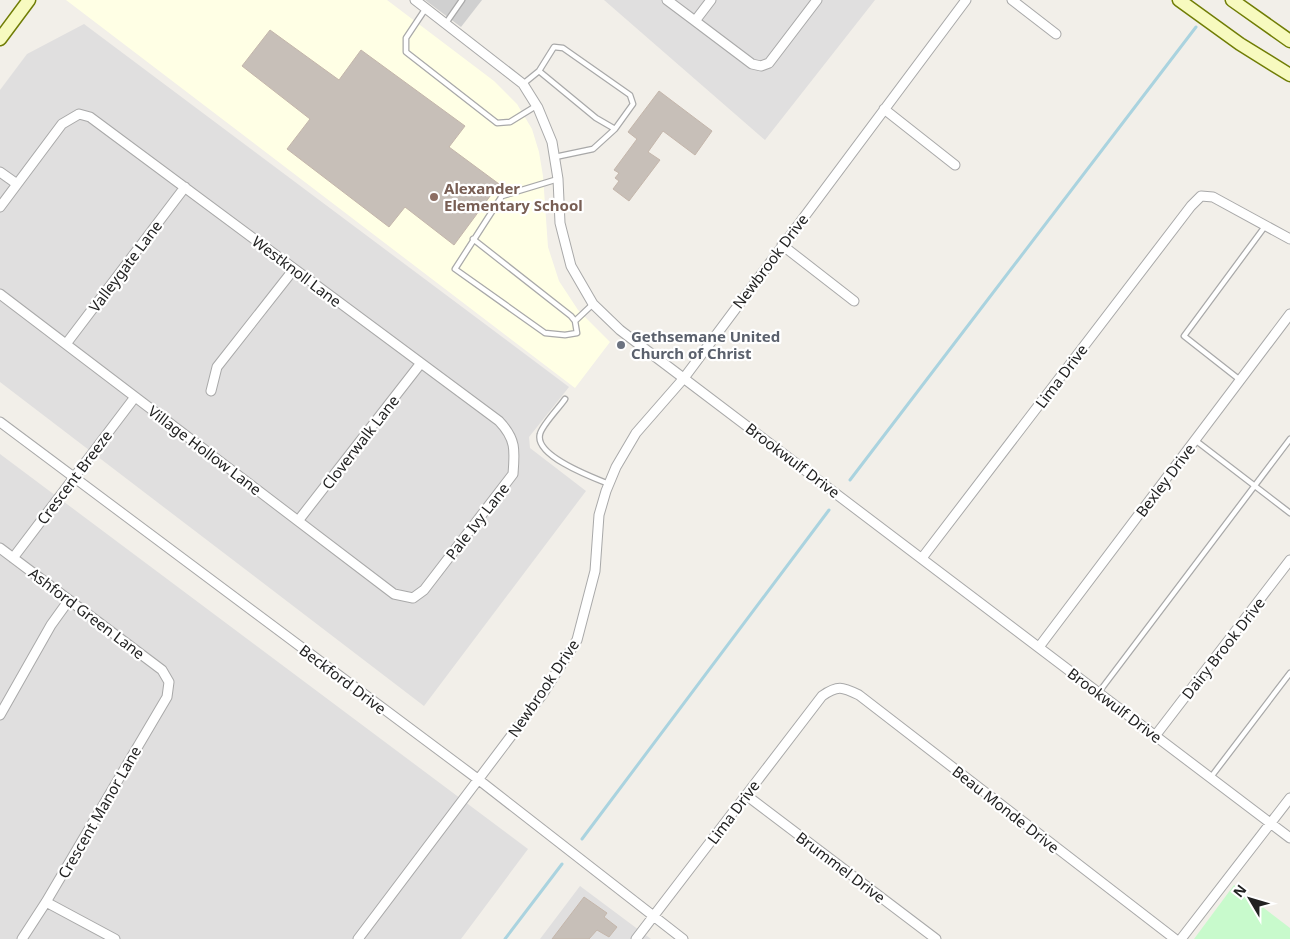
<svg xmlns="http://www.w3.org/2000/svg" width="1290" height="939" font-family="'Noto Sans',sans-serif">
<style>
.residential{fill:#e0dfdf}
.education{fill:#ffffe5}
.religious{fill:#d0d0d0}
.park{fill:#c8facc}
.lines{fill:none;stroke-linecap:round;stroke-linejoin:round}
.stream{stroke:#aad3df;stroke-width:3}
.building{fill:#c7bfb8;stroke:#c4b6ab}
.lane-casing{stroke:#a9a9a9;stroke-width:7}
.street-casing{stroke:#a9a9a9;stroke-width:11}
.secondary-casing{stroke:#707d05;stroke-width:15}
.lane{stroke:#fff;stroke-width:4.5}
.street{stroke:#fff;stroke-width:9}
.secondary{stroke:#f7fabf;stroke-width:12}
.education-dot{fill:#8d6e63;stroke:#fff;stroke-width:2}
.worship-dot{fill:#6b7280;stroke:#fff;stroke-width:2}
.labels{text-anchor:middle;dominant-baseline:central;stroke-width:4.5;stroke-linejoin:round;paint-order:stroke}
.education-label{font-size:15px;font-weight:bold;fill:#785e54;stroke:#fff;text-anchor:start}
.street-label{font-size:15px;fill:#222;stroke:#fff}
.worship-label{font-size:15px;font-weight:bold;fill:#5b616d;stroke:#fff;text-anchor:start}
</style>
<rect width="100%" height="100%" fill="#f2efe9"/>
<path class="residential" d="M604 0H875L765 140Z
M84 24 569 387 529 437 530 448 586 491 424 706 0 382V90L27 54Z
M0 454 528 849 461 939H0Z
M580 886 651 939H540Z"/>
<path class="education" d="M66 0H387L494 81 517 104 532 129 539 152 543 176 548 247 559 281 578 310 610 342 575 388Z"/>
<path class="religious" d="M425 0H482L461 27Z"/>
<path class="park" d="M1234 885 1290 928V939H1194Z"/>
<g class="lines">
<path class="stream" d="M850 480 1196 27
M582 839 829 510
M505 939 562 864"/>
</g>
<path class="building" d="M270 30 339 80 361 50 465 126 449 147 499 184 454 245 405 207 389 227 287 149 310 119 242 66Z
M659 91 712 131 695 155 663 131 648 152 660 160 629 201 613 189 619 181 615 178 619 173 614 170 637 139 628 132Z
M584 897 607 913 604 917 617 927 609 937 597 930 589 939H552Z"/>
<g class="lines">
<g class="lane-casing">
<path id="lane" d="M426 8 406 38V52L497 123 510 122 536 106
M446 23 462 0
M554 47 563 48 630 95 633 104 615 129 596 118 539 71Z
M523 84 539 71
M555 157 593 149 615 129
M473 239 571 316 575 321 577 333 565 335 545 333 455 269 502 196 558 179
M575 321 593 304
M1240 380 1184 336 1266 225
M565 399C559 408 542 425 540 434 534 456 594 478 609 484
M1195 440 1290 513
M1099 692 1290 439
M1211 777 1290 673"/>
</g>
<g class="street-casing">
<path id="street" d="M415 0 523 84 538 108 552 142 558 179 560 223 571 266 593 304 620 330 1290 838
M667 0 695 21 711 0
M1012 0 1056 34
M695 21 752 64 761 66 769 63 817 0
M884 109 955 165
M0 172 17 184
M0 207 62 124 79 114 90 117 499 421C516 439 515 450 513 474L424 590 413 598 394 594 0 294
M782 245 854 301
M66 344 185 187
M211 391 217 367 294 269
M0 422 479 780 683 939
M298 521 421 363
M0 548 162 670 169 682 167 697 46 902 22 939
M13 558 135 397
M922 558 1191 206 1201 196 1213 197 1290 239
M1039 647 1290 314
M0 715 51 625 69 600
M1155 736 1290 560
M746 795 936 939
M46 902 115 939
M358 939 542 695 577 640 595 571 599 515 606 491 616 467 636 433 684 378 966 0
M636 939 822 696C838 685 842 687 859 695L1175 939
M1181 939 1290 798"/>
</g>
<g class="secondary-casing">
<path id="secondary" d="M1179 0 1240 44 1290 75
M1232 0 1290 41
M0 39 29 0"/>
</g>
<use href="#lane" class="lane"/>
<use href="#street" class="street"/>
<use href="#secondary" class="secondary"/>
</g>
<circle class="education-dot" cx="434" cy="197" r="5"/>
<circle class="worship-dot" cx="621" cy="345" r="5"/>
<g class="labels">
<g class="education-label">
<text x="444" y="188">Alexander<tspan x="444" dy="17">Elementary School</tspan></text>
</g>
<g class="street-label">
<text transform="translate(770 261) rotate(-53)">Newbrook Drive</text>
<text transform="translate(125 266) rotate(-53)">Valleygate Lane</text>
<text transform="translate(297 271) rotate(37)">Westknoll Lane</text>
<text transform="translate(1061 376) rotate(-53)">Lima Drive</text>
<text transform="translate(360 442) rotate(-52)">Cloverwalk Lane</text>
<text transform="translate(205 450) rotate(37)">Village Hollow Lane</text>
<text transform="translate(793 460) rotate(37)">Brookwulf Drive</text>
<text transform="translate(74 477) rotate(-53)">Crescent Breeze</text>
<text transform="translate(1165 480) rotate(-53)">Bexley Drive</text>
<text transform="translate(477 521) rotate(-52)">Pale Ivy Lane</text>
<text transform="translate(87 613) rotate(37)">Ashford Green Lane</text>
<text transform="translate(1223 648) rotate(-52)">Dairy Brook Drive</text>
<text transform="translate(343 679) rotate(37)">Beckford Drive</text>
<text transform="translate(543 688) rotate(-56)">Newbrook Drive</text>
<text transform="translate(1115 705) rotate(37)">Brookwulf Drive</text>
<text transform="translate(1006 809) rotate(38)">Beau Monde Drive</text>
<text transform="translate(99 812) rotate(-60)">Crescent Manor Lane</text>
<text transform="translate(733 812) rotate(-53)">Lima Drive</text>
<text transform="translate(841 867) rotate(37)">Brummel Drive</text>
</g>
<g class="worship-label">
<text x="631" y="336">Gethsemane United<tspan x="631" dy="17">Church of Christ</tspan></text>
</g>
</g>
<g transform="translate(1250 899) rotate(308)" stroke="#ffffff" stroke-width="4" paint-order="stroke">
<path d="M0-4L9 19L0 12L-9 19Z" fill="#222222"/>
<text y="-8" font-size="14" font-weight="bold" text-anchor="middle" fill="#222222">N</text>
</g>
</svg>
